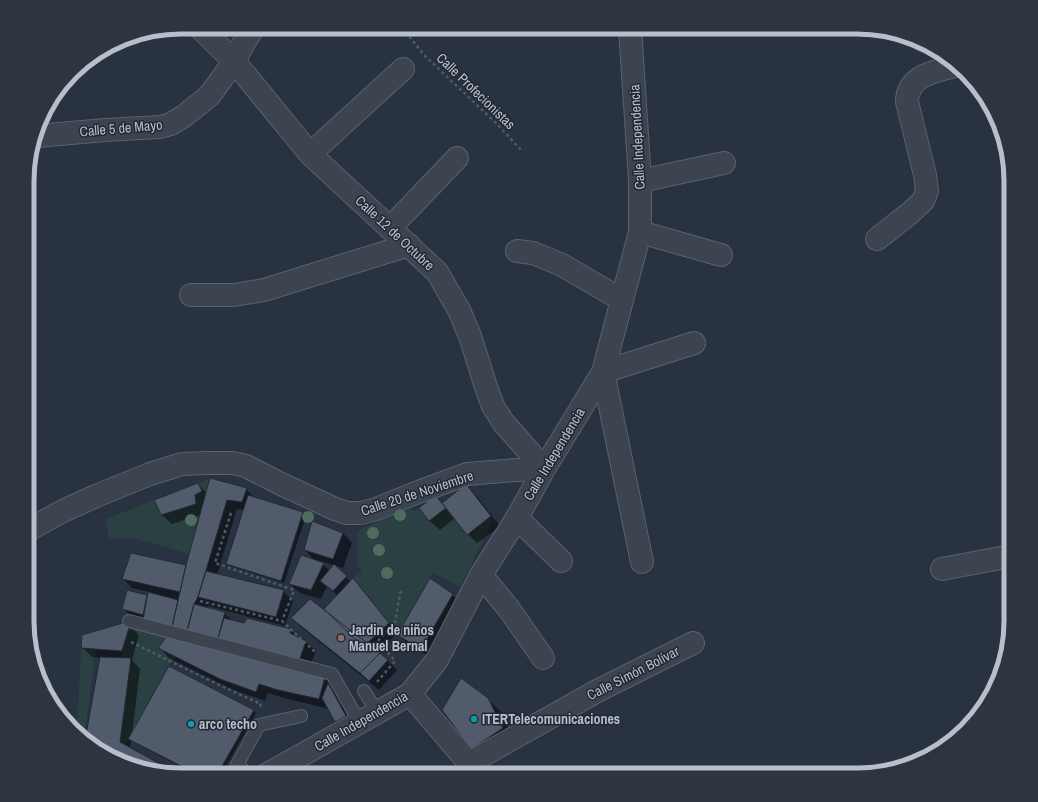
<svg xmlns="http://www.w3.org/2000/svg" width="1038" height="802" font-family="'Archivo Narrow',sans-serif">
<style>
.green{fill:#2b4042}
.shadow{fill:#0007}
.building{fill:#515b6b;stroke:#232b37}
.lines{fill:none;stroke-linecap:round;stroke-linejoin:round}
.service-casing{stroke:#5a626d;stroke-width:14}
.minor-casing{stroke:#5a626d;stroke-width:24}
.tertiary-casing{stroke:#5a626d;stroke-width:24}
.path{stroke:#4a5d60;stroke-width:2.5;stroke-dasharray:3 3;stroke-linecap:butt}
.service{stroke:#3c4450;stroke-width:12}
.minor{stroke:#3c4450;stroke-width:22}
.tertiary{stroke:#3c4450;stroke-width:22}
.tree{fill:#506b60}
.education-dot{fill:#8d6e63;stroke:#212935;stroke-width:1.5}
.culture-dot{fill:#0f9aa8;stroke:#212935;stroke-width:1.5}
.labels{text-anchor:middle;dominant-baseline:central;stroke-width:3;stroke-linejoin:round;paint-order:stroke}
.street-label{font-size:14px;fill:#b9bfca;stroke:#212935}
.poi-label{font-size:14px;font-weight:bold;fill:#b9bfca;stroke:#212935;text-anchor:start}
.rim{fill:none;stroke:#b9bfca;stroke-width:5}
</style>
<rect width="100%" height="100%" fill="#283240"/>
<path class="green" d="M210 478 189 554 133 538 109 539 106 519 154 500 161 515 196 504 195 495 202 491 198 483Z
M419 508 430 521 446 508 467 534 491 516H495L460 587 433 573 397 635 389 623 353 578 362 571 358 566 357 534 359 530 399 512 409 510 414 511Z
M130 624 168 634 158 648 175 657 169 666 125 745 120 742 131 658H123L122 651Z
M81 648 96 649 85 733 76 731 77 728Z"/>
<path class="shadow" d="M198 484 207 493 246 489 256 499 303 513 306 516 284 583 230 566 228 563 245 510 237 509 217 575 283 591 293 601 285 626 208 606 207 608 224 613 233 621 245 624 247 619 291 630 299 639 306 642 316 651 308 670 133 618 123 608 128 591 148 597 149 592 132 588 123 578 186 567 201 515 172 524 162 515Z
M466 485 476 495 500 526 477 543 468 534 455 518 440 530 430 521 420 509 442 504Z
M343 533 352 543 343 568 317 560 316 562 305 550Z
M323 564 330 571 334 566 351 582 353 579 362 589 398 634 452 595 462 604 431 658 408 644 397 634 377 652 388 661 397 670 379 690 302 628 292 618 324 611 338 596 327 586 321 599 300 593 290 584Z
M129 625 139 635 132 660 140 669 132 734 253 710 256 713 221 775H197L131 741 130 748 171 775 122 763 79 737H87L101 658 92 657 82 647Z
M167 637 325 678 334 688V690L337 693 355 726 345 731 335 721 329 709 288 699 268 693 265 701 231 689 169 658 160 648Z
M487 698 500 711 515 741 485 761 472 748 444 710Z"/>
<path class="building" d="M210 478 247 488 242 502 227 500 198 597 194 604 187 631 172 627 186 565Z
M198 483 202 491 195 495 196 504 161 515 154 500Z
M466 484 491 516 467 535 442 503Z
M248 495 303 512 281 581 226 564Z
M435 495 446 508 429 521 419 508Z
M312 521 343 533 333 559 304 550Z
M131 553 186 565 180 592 122 579Z
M301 555 324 563 311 590 289 584Z
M334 564 347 576 333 591 320 581Z
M206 571 284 590 276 617 198 597Z
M353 578 389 623 363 647 324 609Z
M430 578 453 594 421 649 397 635Z
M127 590 147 595 143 615 122 609Z
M148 592 178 600 172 627 143 620Z
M310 599 380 653 360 673 291 618Z
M194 604 225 612 218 638 187 631Z
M224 618 244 623 247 618 291 629 290 633 306 641 299 661 218 638Z
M123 623 130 624 122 651 81 648 82 635Z
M167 636 325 677 319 699 278 690 259 684 256 692 220 679 158 648Z
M380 653 388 660 369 681 360 673Z
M100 657 131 658 120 742 180 775H171L122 763 79 737 77 734 86 735Z
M169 666 254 710 217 775H199L128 739Z
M461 678 488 698 503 728 471 749 442 710Z
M328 683 346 716 335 722 322 698Z"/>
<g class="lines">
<g class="service-casing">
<path id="service" d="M129 621 332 674 360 723
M364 691 378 713
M250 775 237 765 259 725 301 716"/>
</g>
<g class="minor-casing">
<path id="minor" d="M199 27 234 61 310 154 437 272 459 310 470 336 486 387 493 406 503 422 544 469
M37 136 105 130 160 127 171 124 184 116 209 96 221 80 234 61 245 41 254 27
M310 154 403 69
M640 181 724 163
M390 228 457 158
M640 232 721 255
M877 239 910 213 923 201 927 191 925 175 907 102C907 74 938 71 958 65
M517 251 533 253 562 265 622 300
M191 295H234L264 290 409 245
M517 518 561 561
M28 530 65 510 96 496 150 474 182 464 206 463H233L246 466 279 483 335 509 347 513H361L376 509 413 494 467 474 516 470 544 469
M642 562 603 372 694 343
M942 569 1011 556
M481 575 509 609 543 658
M410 694 469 763 476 775
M469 763 599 690 693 643"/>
</g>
<g class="tertiary-casing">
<path id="tertiary" d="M266 775 410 694 437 660 481 575 517 518 544 469 603 372 640 232V181L630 27"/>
</g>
<path class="path" d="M402 27 424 55 498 125 521 150
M231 513 215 563 294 590 282 621
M200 601 282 621 315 652
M131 642 217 684 261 704 259 708
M377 682 395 661 378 641 395 622 401 589"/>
<use href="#service" class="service"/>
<use href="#minor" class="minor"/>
<use href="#tertiary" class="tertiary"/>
</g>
<g class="tree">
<circle cx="400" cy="515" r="6"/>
<circle cx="308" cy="517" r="6"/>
<circle cx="191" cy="520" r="6"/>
<circle cx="373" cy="533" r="6"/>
<circle cx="379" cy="550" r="6"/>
<circle cx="387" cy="573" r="6"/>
</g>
<circle class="education-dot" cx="341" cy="638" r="4"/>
<g class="culture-dot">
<circle cx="474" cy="719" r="4"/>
<circle cx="191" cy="724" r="4"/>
</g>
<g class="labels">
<g class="street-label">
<text transform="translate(476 91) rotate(44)">Calle Profecionistas</text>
<text transform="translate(121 128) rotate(-5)">Calle 5 de Mayo</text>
<text transform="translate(637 137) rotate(-93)">Calle Independencia</text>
<text transform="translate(395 233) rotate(43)">Calle 12 de Octubre</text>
<text transform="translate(554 454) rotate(-59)">Calle Independencia</text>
<text transform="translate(417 493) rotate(-18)">Calle 20 de Noviembre</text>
<text transform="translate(633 673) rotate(-27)">Calle Simón Bolívar</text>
<text transform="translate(361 721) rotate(-30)">Calle Independencia</text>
</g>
<g class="poi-label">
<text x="349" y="630">Jardin de niños<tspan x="349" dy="16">Manuel Bernal</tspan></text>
<text x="482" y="719">ITERTelecomunicaciones</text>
<text x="199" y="724">arco techo</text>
</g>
</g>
<path d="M0 0H1038V802H0ZM181 34H857A147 147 0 0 1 1004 181V621A147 147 0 0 1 857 768H181A147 147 0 0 1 34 621V181A147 147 0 0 1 181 34Z" fill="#2d3541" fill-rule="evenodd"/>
<path class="rim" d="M181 34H857A147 147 0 0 1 1004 181V621A147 147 0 0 1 857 768H181A147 147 0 0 1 34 621V181A147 147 0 0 1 181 34Z"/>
</svg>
